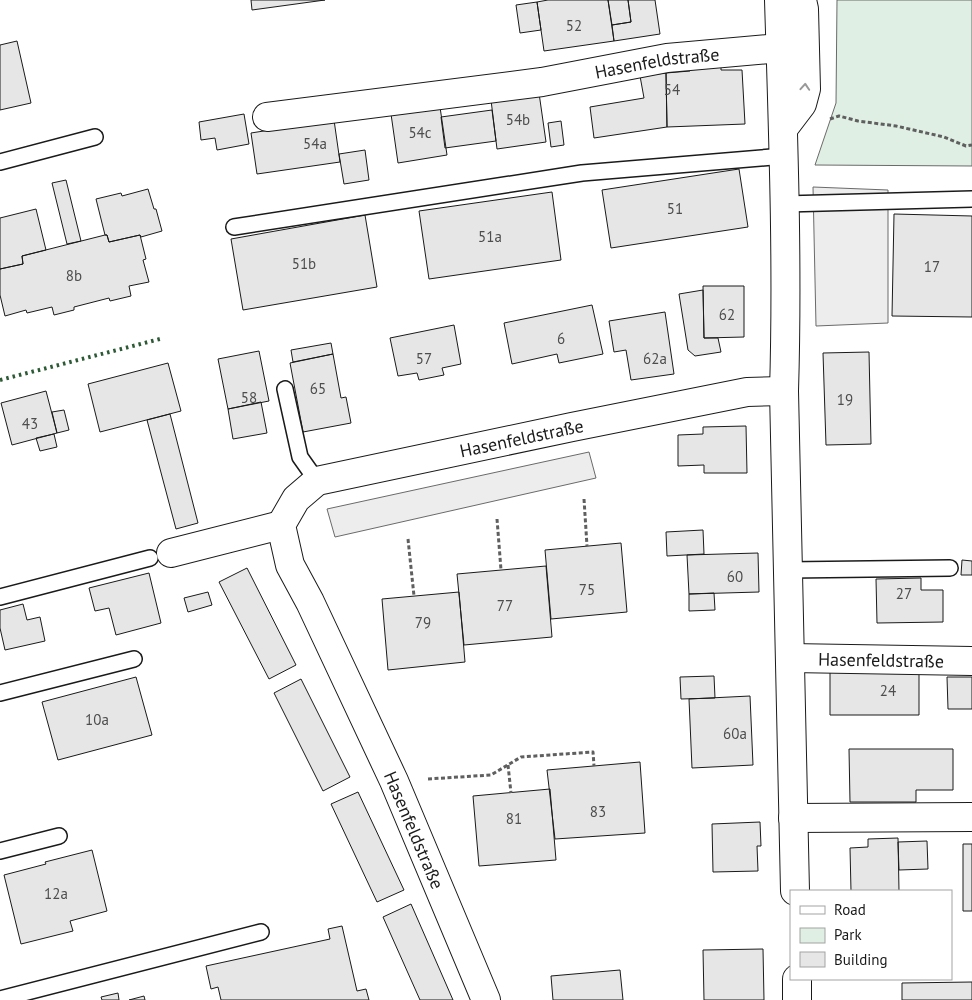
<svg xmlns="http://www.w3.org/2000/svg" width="972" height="1000" font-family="'PT Sans',sans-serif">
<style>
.green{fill:#e0efe3;stroke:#6a6a6a}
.parking{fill:#ededed;stroke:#6a6a6a}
.building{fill:#e6e6e6;stroke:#1a1a1a}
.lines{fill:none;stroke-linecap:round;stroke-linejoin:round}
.lane-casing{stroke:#1a1a1a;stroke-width:18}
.street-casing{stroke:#1a1a1a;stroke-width:30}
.path{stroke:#5f5f5f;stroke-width:3;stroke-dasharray:4 2.5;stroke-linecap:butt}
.lane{stroke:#fff;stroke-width:15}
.street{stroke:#fff;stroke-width:28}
.hedge{stroke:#2b5a34;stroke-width:4;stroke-dasharray:2.5 4;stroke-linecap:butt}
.oneway{stroke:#989898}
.labels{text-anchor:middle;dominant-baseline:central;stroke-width:4;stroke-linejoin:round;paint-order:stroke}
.number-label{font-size:15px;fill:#4d4d4d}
.street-label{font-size:18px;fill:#1a1a1a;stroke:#fff}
</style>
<rect width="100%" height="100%" fill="#fff"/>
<path class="green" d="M837 0H972V166L815 165 836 103Z"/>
<path class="parking" d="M813 187 888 190V323L816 326Z
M589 452 596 478 335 537 327 509Z"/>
<path class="building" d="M251 0H325L252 10Z
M548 0H608L614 41 544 51 537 2Z
M608 0H628L631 22 612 25Z
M628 0H655L660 34 614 41 612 25 631 22Z
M537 2 541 30 520 33 516 5Z
M17 41 31 103 0 110V45Z
M721 64V70H742L745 124 667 127 666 73 690 71V65Z
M666 73 667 127 594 138 590 107 644 98 640 76Z
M539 93 546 142 497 149 491 100Z
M440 107 447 155 398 163 391 114Z
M492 110 496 141 445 148 441 117Z
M244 114 249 144 217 150 215 138 201 140 199 122Z
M334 120 340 162 257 174 251 133Z
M561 121 564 145 551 147 548 123Z
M365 150 369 180 344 184 339 154Z
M739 169 748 227 611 248 602 190Z
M66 180 81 241 67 244 52 183Z
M148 189 154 209H156L162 231 141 237 140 235 109 242 107 235H105L96 199 121 193 122 196Z
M552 192 561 260 429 279 419 211Z
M36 209 46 250 22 256 23 264 0 269V218Z
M894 214 972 216V317L892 316Z
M365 215 377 287 243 310 231 239Z
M105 235H107L109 242 140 235 146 259 143 260 149 282 129 286 131 296 110 301 109 298 74 307V310L54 315 52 307 27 313 26 310 5 316 0 295V269L23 264 22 256Z
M703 286H744V337L704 338Z
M703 290 704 338H718L721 352 695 356 688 350 679 294Z
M592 305 603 354 559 363 557 354 512 364 504 323Z
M665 312 674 374 631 380 626 350 614 352 609 321Z
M454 325 461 364 442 368 444 375 419 380 417 373 398 376 390 338Z
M331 343 333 354 293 362 291 350Z
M259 351 269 401 228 409 218 359Z
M869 352 871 444 826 445 823 353Z
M333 354 341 398 346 397 351 423 303 432 290 363Z
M168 363 181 411 100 432 88 384Z
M46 391 57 433 12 445 1 403Z
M261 402 267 433 233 439 228 409Z
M64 410 69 430 57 433 52 412Z
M170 414 198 523 176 529 147 420Z
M746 426 747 473H704V465L678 466V435L703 434V427Z
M54 434 57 447 40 451 36 438Z
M703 530 704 554 667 556 666 532Z
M621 543 627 612 551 619 545 550Z
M758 553 759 592 689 594 687 555Z
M962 560 972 561V575H961Z
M546 566 552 637 464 645 457 574Z
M247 568 296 665 269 679 219 582Z
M149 573 161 623 116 635 109 608 95 611 89 588Z
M921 578V590H943V622L877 623 876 579Z
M208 592 212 605 188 612 184 598Z
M459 592 465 662 388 670 382 599Z
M714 593 715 610 689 611V594Z
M23 604 27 620 40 617 45 641 5 650 0 628V610Z
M830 671H919V715H830Z
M714 676 715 698 681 699 680 677Z
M136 677 152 735 58 760 42 702Z
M947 677H972V709H948Z
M301 679 350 777 323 791 274 693Z
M750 696 753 765 692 768 689 699Z
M849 749H953V790H916V802H850Z
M640 762 645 833 555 839 547 770Z
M550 789 556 860 479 866 473 796Z
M358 792 404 890 377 902 331 804Z
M760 822 761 846H757L758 871 713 872 712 824Z
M898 838 899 891H851L850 848 868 847V839Z
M927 841 928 869 899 870 898 842Z
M963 844H972V911H963Z
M92 850 107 911 70 921 73 931 21 944 4 875 46 864 45 862Z
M411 904 453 1000H420L383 917Z
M342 926 357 991 366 989 369 1000H221L218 987 211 989 206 966 330 939 328 929Z
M763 949 764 1000H704L703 950Z
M620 970 623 1000H553L551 976Z
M972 982V1000H902V983Z
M118 993 119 1000H102L101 997Z
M144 996 145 1000H129Z"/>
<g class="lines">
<g class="lane-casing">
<path id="lane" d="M0 162 95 137
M785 204 972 199
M234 227 582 173 784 156
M285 389 300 457 317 481
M788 570 950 568
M0 597 150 558
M0 693 134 659
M0 851 59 836
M0 999 261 932"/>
</g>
<g class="street-casing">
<g id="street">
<path d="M779 0C783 130 788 261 784 391L795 891"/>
<path id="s1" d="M267 117 542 82 667 58 780 48"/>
<path d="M783 129 802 104 806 89 804 9 802 0"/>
<path d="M171 553 281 525"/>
<path id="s2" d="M790 658 972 661"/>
<path d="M793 818 972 817"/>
<path d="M797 979V1000"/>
<path id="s3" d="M486 1000 394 781 310 602 290 565 281 525 296 499 317 481 572 427 747 392 784 391"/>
</g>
</g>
<path class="path" d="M830 119 839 116 858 121 896 126 944 137 966 146 972 145
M584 499 587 546
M497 519 501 570
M408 539 414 596
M508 765 511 793
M428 779 491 775 521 757 593 752 594 766"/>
<use href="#lane" class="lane"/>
<use href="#street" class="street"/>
<path class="hedge" d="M0 380 160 339"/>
</g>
<defs><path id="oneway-chevron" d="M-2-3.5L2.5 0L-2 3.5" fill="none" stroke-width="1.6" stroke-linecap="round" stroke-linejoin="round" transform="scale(1.25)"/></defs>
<use class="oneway" href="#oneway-chevron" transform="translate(805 87) rotate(-86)"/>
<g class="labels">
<g class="number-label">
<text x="574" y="25">52</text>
<text x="672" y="89">54</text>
<text x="518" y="119">54b</text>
<text x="420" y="132">54c</text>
<text x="315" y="143">54a</text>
<text x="675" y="208">51</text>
<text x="490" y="236">51a</text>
<text x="304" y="263">51b</text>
<text x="932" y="266">17</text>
<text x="74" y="275">8b</text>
<text x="727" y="314">62</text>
<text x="561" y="338">6</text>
<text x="424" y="358">57</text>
<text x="655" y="358">62a</text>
<text x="318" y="388">65</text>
<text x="249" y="397">58</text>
<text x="845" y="399">19</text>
<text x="30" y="423">43</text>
<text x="735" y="576">60</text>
<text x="587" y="589">75</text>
<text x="904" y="593">27</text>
<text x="505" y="605">77</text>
<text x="423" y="622">79</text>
<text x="888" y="690">24</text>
<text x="97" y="719">10a</text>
<text x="735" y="733">60a</text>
<text x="598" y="811">83</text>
<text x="514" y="818">81</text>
<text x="56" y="893">12a</text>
</g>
<g class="street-label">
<text stroke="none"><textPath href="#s1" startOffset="394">Hasenfeldstraße</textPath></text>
<text stroke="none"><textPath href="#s3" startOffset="785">Hasenfeldstraße</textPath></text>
<text stroke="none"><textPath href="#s2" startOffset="91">Hasenfeldstraße</textPath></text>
<text transform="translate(414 830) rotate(67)">Hasenfeldstraße</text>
</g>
</g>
<rect x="790" y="890" width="162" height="90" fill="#ffffff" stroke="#a3a3a3"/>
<rect x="800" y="906" width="25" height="8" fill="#ffffff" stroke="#a3a3a3"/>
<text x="834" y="915" font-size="15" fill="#1a1a1a">Road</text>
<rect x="800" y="928" width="25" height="15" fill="#e0efe3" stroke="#a3a3a3"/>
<text x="834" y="940" font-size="15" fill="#1a1a1a">Park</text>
<rect x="800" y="952" width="25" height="15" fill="#e6e6e6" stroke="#a3a3a3"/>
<text x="834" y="965" font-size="15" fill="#1a1a1a">Building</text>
</svg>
